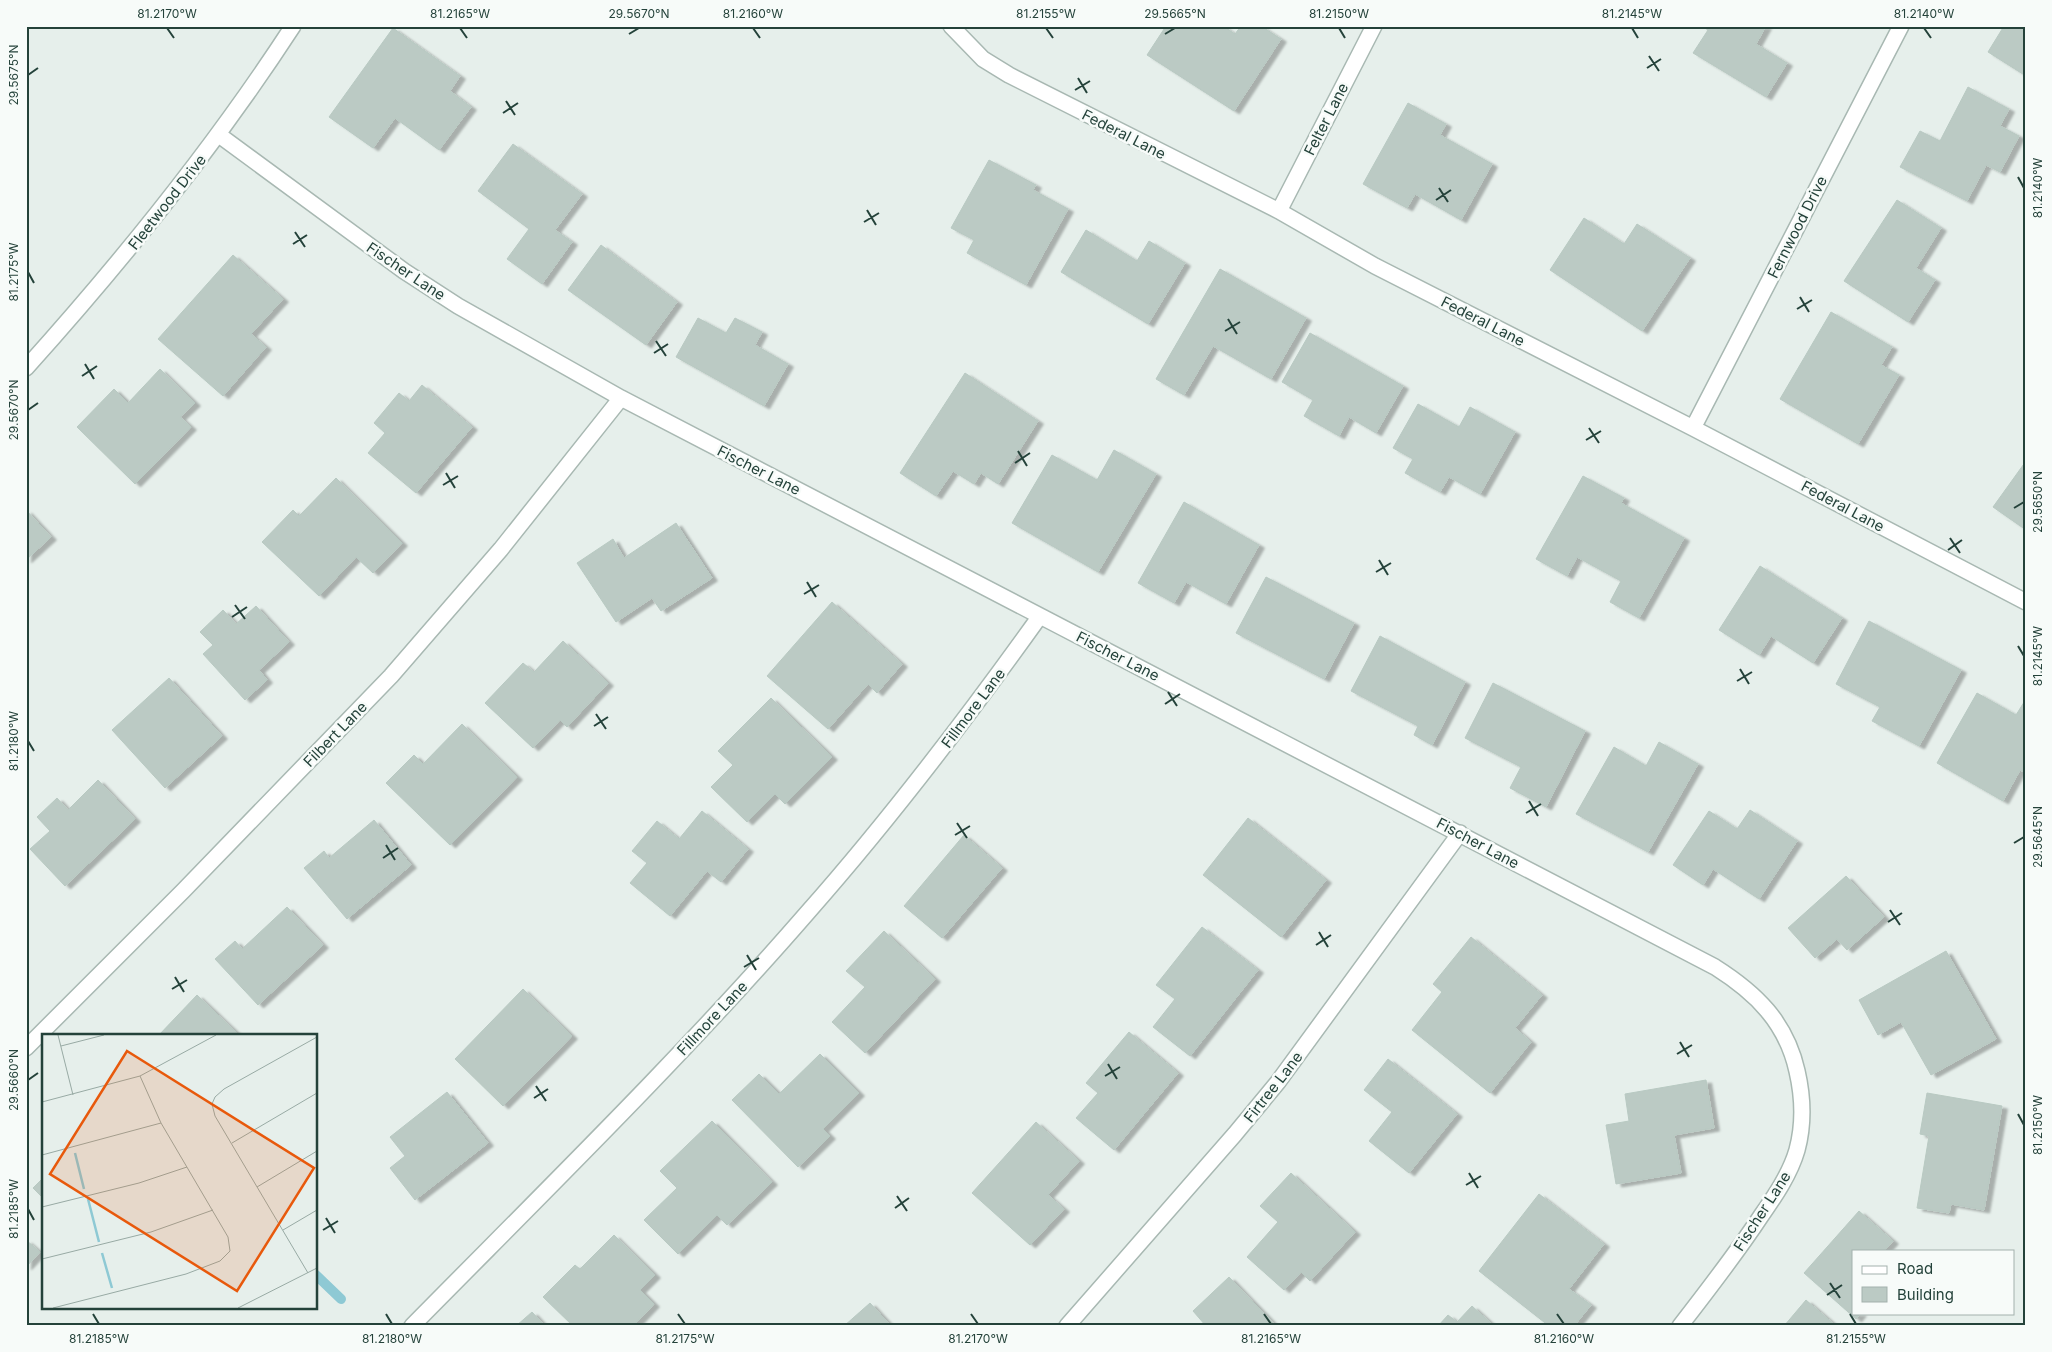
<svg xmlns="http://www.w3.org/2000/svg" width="2052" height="1352" font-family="Inter,sans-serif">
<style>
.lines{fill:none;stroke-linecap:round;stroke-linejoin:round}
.stream{stroke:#8ec9d4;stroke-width:10}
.building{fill:#bbcac4;stroke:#b8c9c2;filter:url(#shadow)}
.minor-casing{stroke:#a8b8b2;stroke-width:18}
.minor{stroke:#fff;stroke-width:15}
.ticks{fill:none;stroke:#24423a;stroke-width:2}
.labels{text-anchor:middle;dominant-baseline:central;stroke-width:5;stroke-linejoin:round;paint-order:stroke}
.street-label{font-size:15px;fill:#24423a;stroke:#f7fbf9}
.inset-river{fill:none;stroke:#8ec9d4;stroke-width:2.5}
.inset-road{fill:none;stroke:#98aaa4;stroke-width:1}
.view{fill:#e8590c;fill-opacity:0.15;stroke:#e8590c;stroke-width:2.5}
.inset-edge{fill:none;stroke:#24423a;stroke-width:2.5}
.neatline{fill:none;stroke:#24423a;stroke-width:2}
.ticks-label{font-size:12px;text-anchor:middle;fill:#24423a}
</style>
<defs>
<filter id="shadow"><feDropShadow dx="5.5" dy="3" stdDeviation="1" flood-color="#0004"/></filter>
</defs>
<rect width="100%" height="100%" fill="#e6efeb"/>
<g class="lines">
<path class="stream" d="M316 1275 341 1299"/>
</g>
<path class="building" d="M1166 26H1223L1235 34 1241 26H1261L1281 39 1234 111 1147 55Z
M1702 26H1766L1756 44 1787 63 1766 97 1693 53 1708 30Z
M2004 26H2026V76L1988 52Z
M393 28 460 76 450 91 471 107 439 150 395 118 373 148 329 117Z
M1968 87 2009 109 2000 126 2019 136 2000 172 1986 165 1967 201 1900 167 1920 131 1940 141Z
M1408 103 1446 124 1440 135 1492 164 1461 220 1415 194 1407 208 1363 184Z
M513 144 582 194 555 230 572 242 542 284 507 259 529 229 478 191Z
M989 160 1036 185 1033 190 1068 209 1026 285 967 253 974 240 951 228Z
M1897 200 1941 228 1916 268 1935 280 1908 322 1844 281Z
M1584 218 1624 244 1637 224 1690 258 1642 331 1550 270Z
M1086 230 1137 261 1149 241 1185 263 1148 324 1061 272Z
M601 245 677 302 646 345 568 290Z
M233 255 283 299 251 334 266 347 223 396 158 339Z
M1220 269 1306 318 1271 379 1213 346 1184 395 1156 379Z
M1831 312 1892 347 1881 365 1899 375 1858 444 1780 399Z
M698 318 726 333 735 318 762 332 755 345 788 364 764 406 676 357Z
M1310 333 1403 386 1376 433 1349 417 1339 436 1304 416 1313 400 1282 382Z
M160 369 195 403 180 417 191 427 135 484 77 427 114 389 128 403Z
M965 373 1038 421 998 484 981 473 974 484 953 471 936 496 900 473Z
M422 385 472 427 416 493 368 453 385 433 374 423 399 393 409 401Z
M1418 404 1459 427 1470 407 1515 432 1480 494 1449 477 1440 492 1405 473 1413 459 1393 448Z
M1114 450 1156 474 1098 572 1012 523 1052 455 1097 480Z
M2026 461V530L1993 507Z
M1583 476 1624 498 1621 503 1684 538 1639 618 1610 602 1621 581 1577 557 1567 576 1536 559Z
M336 478 402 543 373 573 356 557 319 596 262 542 293 510 299 516Z
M1184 502 1259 545 1226 604 1186 582 1174 603 1138 583Z
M26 510 51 537 26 560Z
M676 523 712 578 661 611 652 598 616 622 577 563 613 539 624 558Z
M1760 566 1842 618 1813 663 1771 636 1759 655 1719 630Z
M1266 577 1354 623 1324 679 1236 633Z
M832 602 902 664 877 693 868 684 828 729 767 676Z
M256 606 289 642 259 670 267 680 245 700 203 654 213 645 200 632 223 610 236 624Z
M1869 621 1961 670 1919 746 1872 721 1880 707 1836 684Z
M1380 636 1465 682 1432 745 1414 735 1418 726 1351 691Z
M563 641 608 683 567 727 560 720 533 748 485 703 523 663 534 672Z
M169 678 222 736 165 788 112 730Z
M1493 683 1585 731 1546 807 1510 788 1521 767 1465 738Z
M1977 693 2016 715 2026 699V773L2020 770 2003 801 1937 763Z
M771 698 832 757 785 804 775 794 747 822 711 787 733 765 718 751Z
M462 724 517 777 450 845 386 783 414 755 423 764Z
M1659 742 1698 764 1648 852 1576 814 1614 747 1646 766Z
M98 780 135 819 65 886 30 849 50 831 37 817 57 798 68 810Z
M1750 810 1797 841 1759 899 1713 869 1703 885 1673 865 1709 811 1737 829Z
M702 811 748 849 721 882 707 871 670 916 630 883 647 863 632 851 657 821 679 839Z
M1248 818 1326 880 1281 937 1203 875Z
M374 820 411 865 347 919 304 868 324 851 329 858Z
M964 835 1002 868 942 938 904 906Z
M1846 876 1884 917 1847 950 1837 939 1815 958 1788 928Z
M287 907 323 945 258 1005 215 959 235 941 242 949Z
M1202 927 1258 970 1190 1056 1153 1027 1175 999 1156 985Z
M884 931 935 979 865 1053 832 1022 865 987 846 971Z
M1471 937 1542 995 1515 1028 1531 1042 1490 1093 1412 1030 1442 992 1433 984Z
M1946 951 1996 1039 1931 1075 1901 1022 1878 1035 1859 1000Z
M523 989 572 1036 503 1106 455 1059Z
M197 995 240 1036H158Z
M1129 1032 1178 1073 1114 1150 1076 1118 1098 1093 1086 1083Z
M820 1054 859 1093 823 1129 830 1136 798 1167 732 1100 759 1074 779 1094Z
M1388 1059 1457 1114 1409 1173 1369 1141 1392 1112 1364 1090Z
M1706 1080 1714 1128 1674 1135 1681 1173 1616 1184 1606 1125 1629 1121 1625 1094Z
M447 1092 488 1143 415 1200 390 1168 405 1156 390 1137Z
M1927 1093 2002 1106 1984 1210 1951 1204 1949 1213 1917 1208 1929 1136 1920 1134Z
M712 1121 772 1182 727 1225 717 1215 678 1254 644 1220 677 1188 660 1171Z
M1036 1122 1079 1161 1048 1195 1064 1209 1030 1245 972 1193Z
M1291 1173 1355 1232 1310 1281 1301 1272 1284 1290 1247 1257 1278 1222 1260 1206Z
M44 1177V1199L33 1188Z
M1539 1194 1604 1244 1569 1289 1591 1305 1574 1326H1549L1479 1271Z
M1859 1211 1893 1241 1884 1251H1853V1313H1861L1856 1319 1804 1273Z
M614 1235 655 1275 640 1290 654 1304 633 1326H573L543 1297 575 1265 580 1269Z
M26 1240 40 1252 26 1267Z
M1229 1277 1276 1326H1206L1193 1311Z
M1806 1300 1836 1326H1784Z
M870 1303 891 1326H844Z
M1472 1306 1494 1326H1438L1448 1315 1457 1322Z
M532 1312 545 1326H516Z"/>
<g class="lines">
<g class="minor-casing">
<path id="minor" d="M951 26 983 59 1009 75 1279 211 1375 266 1693 428 2026 602
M219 135 404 271 458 306 621 398 1715 967C1756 993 1786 1022 1797 1071 1803 1097 1804 1124 1797 1150 1790 1174 1775 1196 1761 1216 1736 1254 1708 1290 1680 1326
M1279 211 1374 26
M26 368C124 259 213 149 293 26
M1693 428 1901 26
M26 1048 183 891 391 676 501 549 621 398
M412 1326C546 1190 683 1056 808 912 891 818 967 718 1040 616
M1067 1326 1235 1134 1278 1082 1460 833"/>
</g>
<use href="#minor" class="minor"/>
</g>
<path class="ticks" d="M167 28 174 38M460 28 467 38M753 28 760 38M1046 28 1053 38M1339 28 1345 38M1632 28 1638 38M1924 28 1931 38M629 34 639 28M1165 34 1175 28M1649 56 1659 71M1647 68 1661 59M28 75 38 68M1078 78 1087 93M1075 90 1090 81M506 101 515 115M503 113 518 103M2018 177 2024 188M1439 188 1448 202M1436 200 1451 190M867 210 876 225M864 222 879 213M295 232 305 247M293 244 307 235M28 272 34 283M1800 297 1809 312M1797 309 1812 300M1228 319 1237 334M1225 331 1240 322M656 341 666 356M654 353 668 344M85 364 94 379M82 376 97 366M28 410 38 403M1589 428 1599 443M1586 440 1601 431M1018 451 1027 466M1015 463 1030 453M446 473 455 488M443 485 458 476M2014 508 2024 502M1950 538 1960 553M1948 550 1962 540M1379 560 1388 575M1376 572 1391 563M807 582 816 597M804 594 819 585M235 605 245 619M232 617 247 607M2018 646 2024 656M1740 669 1749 684M1737 681 1752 672M1168 692 1177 706M1165 704 1180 694M596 714 606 729M594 726 608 717M28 741 34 751M1529 801 1538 816M1526 813 1541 804M957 823 967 838M955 835 970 826M2014 843 2024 837M386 845 395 860M383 858 398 848M1890 910 1900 925M1888 922 1902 913M1319 932 1328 947M1316 945 1331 935M747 955 756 970M744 967 759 958M175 977 184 992M172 989 187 980M1680 1042 1689 1057M1677 1054 1692 1045M1108 1064 1117 1079M1105 1076 1120 1067M28 1080 38 1073M536 1086 546 1101M534 1098 548 1089M2018 1114 2024 1125M1469 1173 1478 1188M1466 1185 1481 1176M897 1196 907 1211M895 1208 909 1198M28 1209 34 1220M326 1218 335 1233M323 1230 338 1221M1830 1283 1840 1298M1827 1295 1842 1285M93 1314 99 1324M386 1314 392 1324M678 1314 685 1324M971 1314 978 1324M1264 1314 1271 1324M1557 1314 1564 1324M1850 1314 1856 1324"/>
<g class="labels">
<g class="street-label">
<text transform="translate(1326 119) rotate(-63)">Felter Lane</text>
<text transform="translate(1124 134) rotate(27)">Federal Lane</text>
<text transform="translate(167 202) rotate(-52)">Fleetwood Drive</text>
<text transform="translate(1797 227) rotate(-63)">Fernwood Drive</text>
<text transform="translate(406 271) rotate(34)">Fischer Lane</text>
<text transform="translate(1483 321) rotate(27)">Federal Lane</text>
<text transform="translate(759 470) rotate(27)">Fischer Lane</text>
<text transform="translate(1843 506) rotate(28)">Federal Lane</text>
<text transform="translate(1118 656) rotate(27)">Fischer Lane</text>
<text transform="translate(973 708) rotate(-53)">Fillmore Lane</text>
<text transform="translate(335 734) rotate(-46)">Filbert Lane</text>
<text transform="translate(1478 843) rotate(28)">Fischer Lane</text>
<text transform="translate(712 1018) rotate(-47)">Fillmore Lane</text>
<text transform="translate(1273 1087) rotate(-52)">Firtree Lane</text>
<text transform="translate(1762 1211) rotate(-57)">Fischer Lane</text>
</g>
</g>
<g transform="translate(42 1034)">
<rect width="275" height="275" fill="#e6efeb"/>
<path class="inset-river" d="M33 119 42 155M46 165 57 208M60 219 70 254"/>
<path class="inset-road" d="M16 1 31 61M19 12 62 1M0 68 98 42 174 1M190 109 275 59M0 121 119 89M215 153 275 117M0 173 97 149 145 133M241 196 275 176M0 225 109 198 171 176M266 239 173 82 170 70 173 63 182 55 275 3M11 274 144 240 178 227 188 217 186 203 119 89 98 42M196 274 275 234"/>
<path class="view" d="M85 17 272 134 195 257 8 140Z"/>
<rect width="275" height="275" class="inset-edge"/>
</g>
<rect width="2052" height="1352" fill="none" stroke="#f7fbf9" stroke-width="55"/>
<rect x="1852" y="1250" width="162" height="65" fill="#f7fbf9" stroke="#a3b1ad"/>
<rect x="1862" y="1266" width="25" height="8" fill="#ffffff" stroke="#a3b1ad"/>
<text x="1897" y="1274" font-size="15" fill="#24423a">Road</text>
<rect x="1862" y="1287" width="25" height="15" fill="#bbcac4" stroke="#a3b1ad"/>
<text x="1897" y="1300" font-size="15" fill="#24423a">Building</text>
<rect x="28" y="28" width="1996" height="1296" class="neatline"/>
<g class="ticks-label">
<text x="167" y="18">81.2170°W</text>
<text x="460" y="18">81.2165°W</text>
<text x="639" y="18">29.5670°N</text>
<text x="753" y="18">81.2160°W</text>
<text x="1046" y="18">81.2155°W</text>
<text x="1175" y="18">29.5665°N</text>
<text x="1339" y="18">81.2150°W</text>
<text x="1632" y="18">81.2145°W</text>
<text x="1924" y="18">81.2140°W</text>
<text transform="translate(14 75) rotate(-90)" y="4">29.5675°N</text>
<text transform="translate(2038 188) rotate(-90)" y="4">81.2140°W</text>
<text transform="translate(14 272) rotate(-90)" y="4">81.2175°W</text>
<text transform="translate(14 410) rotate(-90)" y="4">29.5670°N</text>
<text transform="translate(2038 502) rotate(-90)" y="4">29.5650°N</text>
<text transform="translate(2038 656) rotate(-90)" y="4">81.2145°W</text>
<text transform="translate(14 741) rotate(-90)" y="4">81.2180°W</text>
<text transform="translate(2038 837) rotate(-90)" y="4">29.5645°N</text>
<text transform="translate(14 1080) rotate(-90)" y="4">29.5660°N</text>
<text transform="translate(2038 1125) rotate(-90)" y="4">81.2150°W</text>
<text transform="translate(14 1209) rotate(-90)" y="4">81.2185°W</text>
<text x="99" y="1343">81.2185°W</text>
<text x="392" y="1343">81.2180°W</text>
<text x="685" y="1343">81.2175°W</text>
<text x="978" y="1343">81.2170°W</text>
<text x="1271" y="1343">81.2165°W</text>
<text x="1564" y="1343">81.2160°W</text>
<text x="1856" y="1343">81.2155°W</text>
</g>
</svg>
